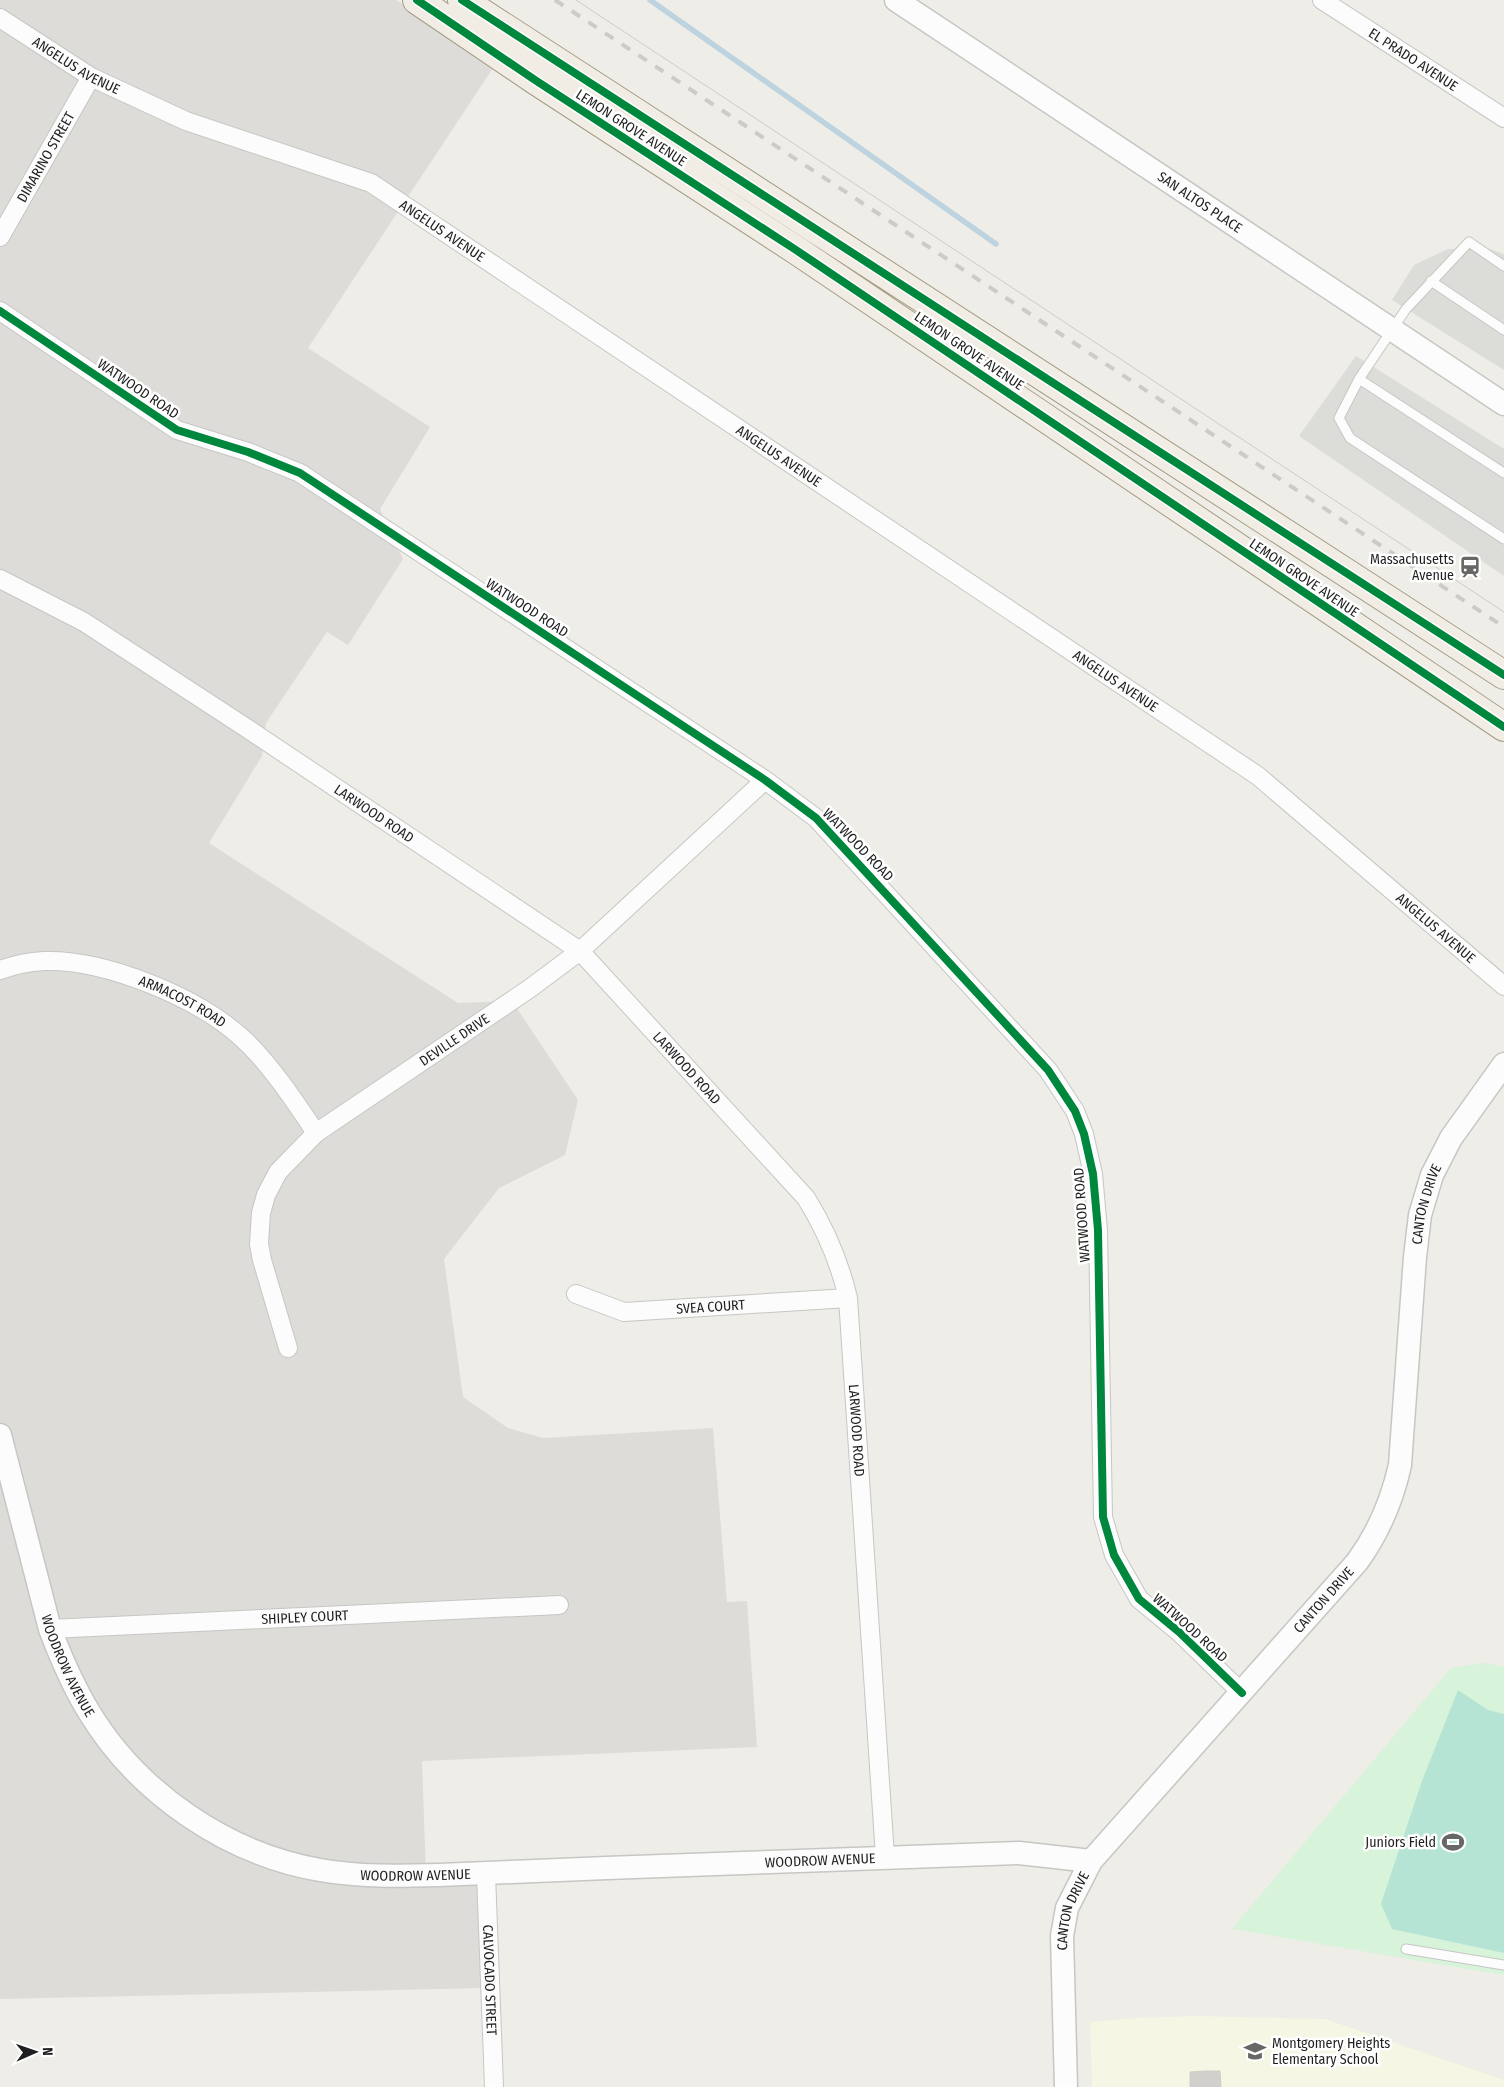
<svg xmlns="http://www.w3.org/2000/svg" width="1504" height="2087" font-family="'Fira Sans Condensed',sans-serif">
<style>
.residential{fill:#dddcd9}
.education{fill:#f5f6e4}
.park{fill:#d7f3da}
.pitch{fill:#b5e4d5}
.parking{fill:#dcdcd9}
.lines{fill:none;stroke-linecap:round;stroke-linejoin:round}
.stream{stroke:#bdd4e0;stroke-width:5.5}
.building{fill:#d2d0cd;stroke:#d1cec9}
.service-casing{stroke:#c6c6c4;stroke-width:11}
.minor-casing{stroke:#c6c6c4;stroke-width:20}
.tertiary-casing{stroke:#c6c6c4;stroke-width:25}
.primary-casing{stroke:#a39d85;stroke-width:30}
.service{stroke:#fcfcfc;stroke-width:9}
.minor{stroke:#fcfcfc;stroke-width:18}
.tertiary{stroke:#fcfcfc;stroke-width:22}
.primary{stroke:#f1ede5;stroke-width:28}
.tram{stroke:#cbcbca;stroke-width:1}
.rail{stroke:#cbcbca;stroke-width:4;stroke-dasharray:10 10;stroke-linecap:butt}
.cycleway-casing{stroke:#fff;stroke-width:11}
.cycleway{stroke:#00873e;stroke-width:8}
.labels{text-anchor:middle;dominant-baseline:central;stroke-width:5;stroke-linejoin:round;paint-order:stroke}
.street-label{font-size:14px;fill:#1f1f1f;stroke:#fff}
.poi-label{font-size:14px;fill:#1f1f1f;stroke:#fff;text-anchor:end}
</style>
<rect width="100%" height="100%" fill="#eeede8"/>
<path class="residential" d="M0 0H396L495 65 308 348 430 427 380 509 403 559 348 645 327 632 266 723 262 756 209 843 458 1003 512 1001 578 1100 565 1155 499 1188 444 1259 463 1397 508 1428 543 1438 713 1428 727 1602 747 1601 757 1747 422 1761 426 1875 481 1874 483 1988 0 1999Z"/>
<path class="education" d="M1195 2016 1325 2019 1504 2080V2087H1092L1090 2022 1136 2018Z"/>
<path class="park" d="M1486 1663 1504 1667V1975L1232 1929 1451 1668Z"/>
<path class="pitch" d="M1458 1690 1488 1710 1504 1714V1953L1392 1929 1381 1904 1422 1781Z"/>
<path class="parking" d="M1448 249H1490L1504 254V370L1392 300 1414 265Z
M1356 356 1504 449V576L1299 436Z"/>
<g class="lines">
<path class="stream" d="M650 0 996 244"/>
</g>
<path class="building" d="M1205 2071H1220L1221 2087H1190V2072Z"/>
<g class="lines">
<g class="service-casing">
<path id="service" d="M1431 281 1504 330
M1359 379 1406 309 1469 242 1504 266
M1504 473 1359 379 1339 418 1350 438 1504 539
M1406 1949 1504 1965"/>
</g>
<g class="minor-casing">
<g id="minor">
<path id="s1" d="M1322 0 1504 118"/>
<path id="s2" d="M0 18 91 77 186 121 371 183 1258 776 1504 986"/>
<path id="s3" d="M0 237 91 77"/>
<path d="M0 311 177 430 248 452 300 473 765 780 816 818 1048 1070 1075 1111 1084 1134 1093 1174 1098 1230 1103 1517 1114 1555 1139 1599 1179 1632 1242 1693"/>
<path id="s4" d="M0 579 84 622 245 727 580 951 806 1198C826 1230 839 1260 848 1298L885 1857"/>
<path id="s5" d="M0 970C14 965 29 962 44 961 105 959 197 997 242 1038 268 1061 296 1103 316 1133"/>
<path id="s6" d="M576 1294 624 1312 848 1298"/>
<path id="s7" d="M288 1348 262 1260 259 1244 261 1213 266 1195 278 1172 316 1133 529 989 580 951 765 780"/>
<path id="s8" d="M50 1629 559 1605"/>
<path id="s9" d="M486 1874 494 2087"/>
</g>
</g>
<g class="tertiary-casing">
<g id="tertiary">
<path id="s10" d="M896 0 1504 404"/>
<path id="s11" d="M0 1435 50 1629C61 1658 73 1686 89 1712 138 1793 227 1854 320 1870 359 1877 399 1876 439 1875 495 1873 551 1870 607 1868 744 1864 882 1857 1019 1853L1091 1861"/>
<path id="s12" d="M1066 2087 1062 1936 1067 1908 1091 1861 1357 1562C1379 1532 1392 1501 1400 1465L1415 1257 1420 1215 1432 1175 1451 1138 1504 1064"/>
</g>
</g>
<g class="primary-casing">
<path id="primary" d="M417 0 535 80 796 250 1504 727
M462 0 1504 675"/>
</g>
<use href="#service" class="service"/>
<use href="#minor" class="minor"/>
<use href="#tertiary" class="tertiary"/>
<use href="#primary" class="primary"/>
<path class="tram" d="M576 0 1504 612"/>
<path class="rail" d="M555 0 1504 627"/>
<g class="cycleway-casing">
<path id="cycleway" d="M417 0 535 80 796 250 1504 727
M462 0 1504 675
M0 311 177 430 248 452 300 473 765 780 816 818 1048 1070 1075 1111 1084 1134 1093 1174 1098 1230 1103 1517 1114 1555 1139 1599 1179 1632 1242 1693"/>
</g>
<use href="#cycleway" class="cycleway"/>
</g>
<defs>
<g id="station-bare" transform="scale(1.725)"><path d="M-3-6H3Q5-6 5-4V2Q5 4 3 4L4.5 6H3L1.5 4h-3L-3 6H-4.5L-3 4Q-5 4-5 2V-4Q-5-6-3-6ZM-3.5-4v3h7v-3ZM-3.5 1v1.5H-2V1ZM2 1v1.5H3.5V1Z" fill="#676765" stroke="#fff" stroke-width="2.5" paint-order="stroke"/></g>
<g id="stadium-bare" transform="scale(1.725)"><path d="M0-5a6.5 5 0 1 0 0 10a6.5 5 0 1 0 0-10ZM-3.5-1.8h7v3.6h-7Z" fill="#676765" stroke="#fff" stroke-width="2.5" paint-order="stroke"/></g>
<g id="school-bare" transform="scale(1.725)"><path d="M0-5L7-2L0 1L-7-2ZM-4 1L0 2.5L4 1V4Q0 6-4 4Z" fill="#676765" stroke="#fff" stroke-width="2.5" paint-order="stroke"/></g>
</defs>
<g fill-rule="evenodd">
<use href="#station-bare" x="1470" y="567"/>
<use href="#stadium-bare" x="1453" y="1842"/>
<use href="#school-bare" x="1255" y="2051"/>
</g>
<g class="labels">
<g class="street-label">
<text stroke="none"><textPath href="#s1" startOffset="109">EL PRADO AVENUE</textPath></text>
<text stroke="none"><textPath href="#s2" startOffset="90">ANGELUS AVENUE</textPath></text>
<text transform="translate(631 128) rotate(33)">LEMON GROVE AVENUE</text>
<text stroke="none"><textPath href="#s3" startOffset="92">DIMARINO STREET</textPath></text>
<text stroke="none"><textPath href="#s10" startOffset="365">SAN ALTOS PLACE</textPath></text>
<text stroke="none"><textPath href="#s2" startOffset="494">ANGELUS AVENUE</textPath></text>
<text transform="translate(969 351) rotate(34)">LEMON GROVE AVENUE</text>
<text transform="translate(138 389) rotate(34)">WATWOOD ROAD</text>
<text stroke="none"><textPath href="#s2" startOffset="899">ANGELUS AVENUE</textPath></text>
<text transform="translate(1304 578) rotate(34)">LEMON GROVE AVENUE</text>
<text transform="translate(527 608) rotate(33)">WATWOOD ROAD</text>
<text stroke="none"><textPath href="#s2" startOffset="1304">ANGELUS AVENUE</textPath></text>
<text stroke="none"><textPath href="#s4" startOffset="442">LARWOOD ROAD</textPath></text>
<text transform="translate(858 845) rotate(46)">WATWOOD ROAD</text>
<text stroke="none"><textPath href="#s2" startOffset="1709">ANGELUS AVENUE</textPath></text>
<text stroke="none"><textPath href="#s5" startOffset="191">ARMACOST ROAD</textPath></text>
<text stroke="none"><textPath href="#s7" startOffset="405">DEVILLE DRIVE</textPath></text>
<text stroke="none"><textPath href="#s4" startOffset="848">LARWOOD ROAD</textPath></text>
<text stroke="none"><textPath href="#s12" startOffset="1002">CANTON DRIVE</textPath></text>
<text transform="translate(1082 1215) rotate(-94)">WATWOOD ROAD</text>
<text stroke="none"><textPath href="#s6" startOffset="138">SVEA COURT</textPath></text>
<text stroke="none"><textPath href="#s4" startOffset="1266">LARWOOD ROAD</textPath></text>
<text stroke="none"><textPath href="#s12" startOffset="582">CANTON DRIVE</textPath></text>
<text stroke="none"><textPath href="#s8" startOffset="255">SHIPLEY COURT</textPath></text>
<text transform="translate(1190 1628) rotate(42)">WATWOOD ROAD</text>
<text stroke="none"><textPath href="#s11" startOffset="241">WOODROW AVENUE</textPath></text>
<text stroke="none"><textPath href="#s11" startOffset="1081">WOODROW AVENUE</textPath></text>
<text stroke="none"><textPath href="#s11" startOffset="676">WOODROW AVENUE</textPath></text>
<text stroke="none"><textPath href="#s12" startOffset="178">CANTON DRIVE</textPath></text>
<text stroke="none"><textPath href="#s9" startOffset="106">CALVOCADO STREET</textPath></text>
</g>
<g class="poi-label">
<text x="1454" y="559">Massachusetts<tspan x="1454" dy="16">Avenue</tspan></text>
<text x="1436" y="1842">Juniors Field</text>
<text x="1272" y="2043" text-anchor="start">Montgomery Heights<tspan x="1272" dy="16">Elementary School</tspan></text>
</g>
</g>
<g transform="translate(35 2052) rotate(88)" stroke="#ffffff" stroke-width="4" paint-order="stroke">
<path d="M0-4L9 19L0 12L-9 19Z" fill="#1f1f1f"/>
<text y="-8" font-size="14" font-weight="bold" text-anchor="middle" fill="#1f1f1f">N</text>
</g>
</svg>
